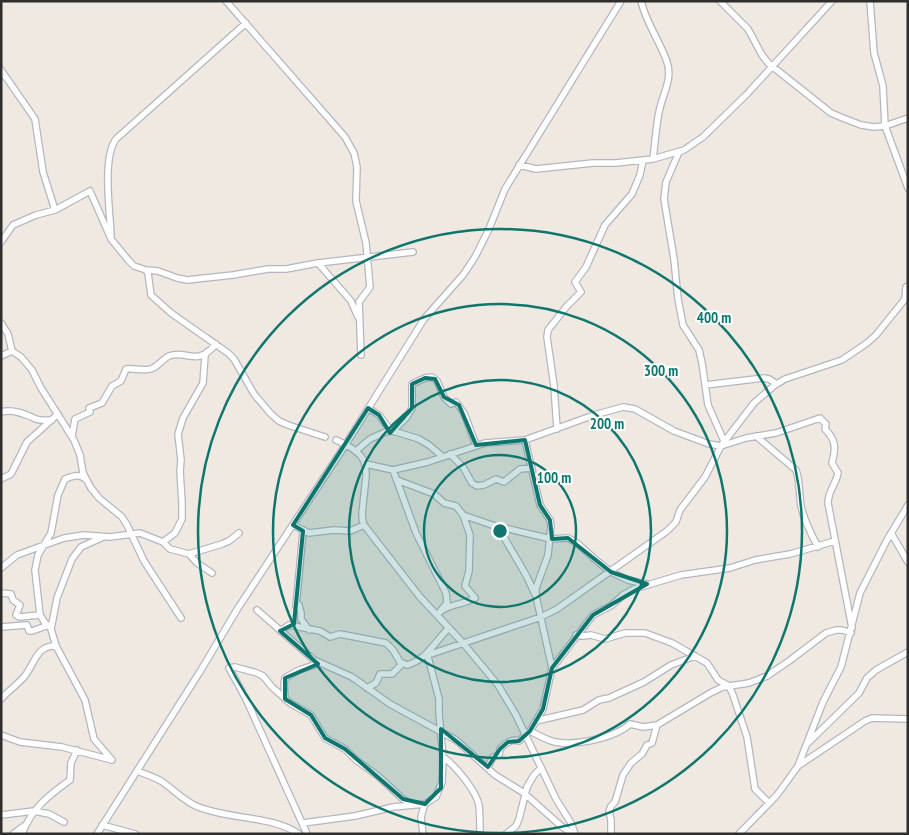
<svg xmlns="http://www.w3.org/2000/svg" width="909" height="835" font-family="'PT Sans Narrow',sans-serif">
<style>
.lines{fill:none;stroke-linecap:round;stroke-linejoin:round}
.minor-casing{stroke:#b4b7c1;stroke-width:8}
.minor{stroke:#fff;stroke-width:5.5}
.marked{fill:#0f766e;fill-opacity:0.2;stroke:#0f766e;stroke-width:4;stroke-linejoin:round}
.ring{fill:none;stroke:#0f766e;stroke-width:2.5}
.centre{fill:#0f766e;stroke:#fff;stroke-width:2.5}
.ring-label{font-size:15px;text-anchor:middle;font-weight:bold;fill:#0f766e;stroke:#fff;stroke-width:4;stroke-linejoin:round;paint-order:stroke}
</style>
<rect width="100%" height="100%" fill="#efe9e1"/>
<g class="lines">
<g class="minor-casing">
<path id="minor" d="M226 1 345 137 354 153 357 167 356 201 366 243 370 287 359 302 361 355
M641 1C646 23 660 41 667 62 673 80 662 95 659 112 656 127 655 143 653 159
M720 1 748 29 762 55 768 63 831 113 843 118 861 125 874 127 885 126 908 118
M870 1 874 53 883 86 885 126 908 188
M1 70 35 119 43 172 55 210
M679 152 666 182 664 199 674 259 678 299 683 325 699 350 702 363 708 405 724 441
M519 165 536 169 593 163H616L653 159 684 150 703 137 747 94 832 1
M111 236C110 211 102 158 116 139L246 23
M1 242 13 225 36 215 55 210 90 191 111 239 129 261 134 266 146 270 148 273 151 295 171 313 228 353 234 359 254 394 271 414 279 421 288 425 325 437
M318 263 351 301 358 317
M146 270 158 271 177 278 187 280 233 275 268 269H286L318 263 413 252
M1 323 8 334 12 351 21 357 32 370 41 388 74 440 80 455 83 473 91 488 99 498 122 517 127 525 144 561 181 618
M1 356 12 351
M705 385 764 378 769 379 777 384
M368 408 379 415 390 430 419 439 429 445 443 457
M1 412C13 409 25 414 36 419 41 421 47 420 52 420
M557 429 554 386 547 337 548 330 567 306 581 292 575 282 586 267 605 225 632 194 640 175 643 160
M393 431 406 418 412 408V384L425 378 432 377 437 381 444 397 451 404 456 402 464 413 476 445
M72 436 75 419 90 412 89 408 102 403 112 386 121 381 126 369C134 368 147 372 153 368 159 365 163 359 169 356 187 349 196 368 216 344
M756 436 796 470C800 481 799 493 801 506 804 520 811 534 818 547
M336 440C375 457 366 468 363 505 362 512 361 518 364 525L420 597 463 643 498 685 516 715 556 799 571 823 575 834
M525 440 540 505 550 520 551 525 548 555 536 588V596L552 668
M357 450 370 439 390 430
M450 454 463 467 472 483 477 486 484 485 496 479 504 482 520 469 532 468
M366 464 393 470 428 462 485 443 525 440 594 415 623 407 635 409 674 431 709 444 721 446 746 438 776 433 820 418 826 424 825 429C836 440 836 448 832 463L838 473C836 484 828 491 828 503L852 628
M393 470 416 533 446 593 447 603 441 610
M1 479 11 474 27 442 58 414
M397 480 434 494 444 503 456 506 463 515 470 535 469 571 465 586 475 598C464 605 445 604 437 615
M463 515 492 525 551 539 568 538 577 543 597 561 611 572 628 580 646 584
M293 525 309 533 334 530 350 531 364 525
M498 527 526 575 535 594
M303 532 296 606 299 605 301 613V619L309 630
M891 533 908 562
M103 537 81 547 72 559 57 598 51 629 56 646 85 700 94 739 112 760
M163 542 175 533 182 519V503L180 471 181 460 178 434 183 418 203 383 205 355 207 352
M189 554 222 544 229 541 239 533
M1 568 17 555 64 538 84 535 110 537 140 533 163 542 170 549 189 554 197 563 212 573
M1 593 11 594 13 600 20 605 16 615 19 617 40 615
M257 610 314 660 352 677 390 704 456 740 495 775 524 793 561 826 573 834
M47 626 40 615 35 570 38 555 51 533 58 495 65 479C73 476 80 473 86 480
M1 627 27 625 29 631H32L49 625
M280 631 289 625 320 631 330 637 340 634 386 643 393 650 400 662 407 665C427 660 435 641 449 628
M576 635 583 636 591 635 605 639 625 633H645L672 643 707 663 718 680 729 686 733 695 747 737 755 789 769 803
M428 655 541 617 557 609 667 531 676 522 680 510 705 477 721 446 754 403 775 385 785 379 842 360 867 343 876 335 905 299 906 287 908 286
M367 688 376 683 380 674H392L402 664
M1 699C8 691 17 685 24 677 35 664 36 645 56 646
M285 699 284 684 285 678 299 670 320 663
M536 721 583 710 599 700 609 698 644 682 671 665 695 656
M530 731C538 735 546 740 555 742 575 746 615 738 630 724L643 727 657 725
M1 735 20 742 62 747 112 760
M808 743 859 693 867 678 876 670 908 652
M443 757C456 766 476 791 479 805 480 815 480 824 480 834
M798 766 865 721 872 718 908 719
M488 767 493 757 499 755 500 749C505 744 511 738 519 741L530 731 543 709 552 668 593 615 612 605 623 595 634 589 681 575 730 568 755 560 790 554 835 541
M137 771C145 774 154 777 161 781 173 789 183 800 196 806 228 820 271 815 299 834
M1 815 34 811 49 814 64 822
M303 823 355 816 393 807 425 804 436 797 442 782 443 757 439 713V699L427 653
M102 825 135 834
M13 834 24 826
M22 834C31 809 49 795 70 780L71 763 77 750
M97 834 201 670 238 608 346 444 424 319 463 275 475 257 489 229 505 189 621 1
M307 834 246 699 229 668 235 667 257 673 263 676 272 687 290 703 311 715 325 738 345 749 356 760 378 776 403 799 412 805
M423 834 421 817 424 806
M506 834 516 826 519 819 527 787 534 775 541 768
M611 834V820L609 811 611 806 615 802 623 775 631 763 642 754 647 745 652 743 657 725 712 692 723 687 749 683 767 676 789 661 826 633 836 630H842L851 633
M739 834 777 795 798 766 823 702 841 667 860 593 887 540 908 505"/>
</g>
<use href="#minor" class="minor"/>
</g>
<path class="marked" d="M425 378 435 379 444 397 459 405 476 445 525 440 540 505 550 520 552 539 568 538 611 572 647 584 593 615 552 668 543 709 530 731 519 741 508 742 500 749 488 767 441 729V788L425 804 403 799 345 749 325 738 311 715 285 699V678L318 664 280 631 294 624 303 531 293 525 368 408 379 415 390 433 412 408V384Z"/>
<g class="ring">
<circle cx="500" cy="531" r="76"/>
<circle cx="500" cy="531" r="151"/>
<circle cx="500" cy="531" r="227"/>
<circle cx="500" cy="531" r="302"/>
</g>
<circle cx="500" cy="531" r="8" class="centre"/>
<g class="ring-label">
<text x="714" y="323">400 m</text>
<text x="661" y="376">300 m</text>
<text x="607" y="429">200 m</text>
<text x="554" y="483">100 m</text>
</g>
<rect width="909" height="835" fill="none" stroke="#2e2e2e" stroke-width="5"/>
</svg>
